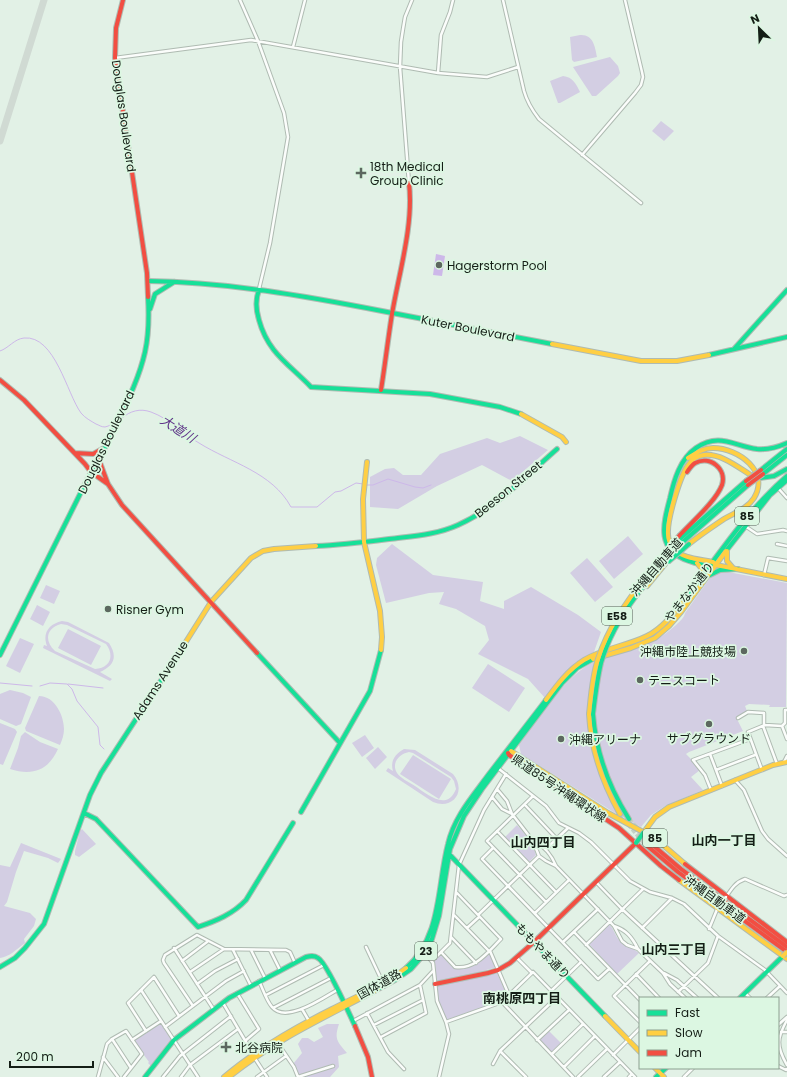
<svg xmlns="http://www.w3.org/2000/svg" width="787" height="1077" font-family="Poppins,'Noto Sans JP',sans-serif">
<style>
.green{fill:#d3cee3;fill-rule:evenodd}
.water{fill:#cdb8e9}
.lines{fill:none;stroke-linecap:round;stroke-linejoin:round}
.stream{stroke:#cdb8e9;stroke-width:1}
.taxiway{stroke:#d0dad3;stroke-width:7}
.highway-tunnel{stroke:#c3d1c7;stroke-width:4.5;stroke-dasharray:4.5 2;stroke-linecap:butt}
.street-casing{stroke:#afbbb2;stroke-width:4.5}
.fast-casing{stroke:#afbbb2;stroke-width:6}
.slow-casing{stroke:#afbbb2;stroke-width:6}
.jam-casing{stroke:#afbbb2;stroke-width:6}
.street{stroke:#fbfdfb;stroke-width:2.5}
.fast{stroke:#16e098;stroke-width:4}
.slow{stroke:#ffcf43;stroke-width:4}
.jam{stroke:#f24e42;stroke-width:4}
.street-bridge-casing{stroke:#afbbb2;stroke-width:4.5;stroke-linecap:butt}
.fast-bridge-casing{stroke:#afbbb2;stroke-width:6;stroke-linecap:butt}
.slow-bridge-casing{stroke:#afbbb2;stroke-width:6;stroke-linecap:butt}
.jam-bridge-casing{stroke:#afbbb2;stroke-width:6;stroke-linecap:butt}
.street-bridge{stroke:#fbfdfb;stroke-width:2.5}
.fast-bridge{stroke:#16e098;stroke-width:4}
.slow-bridge{stroke:#ffcf43;stroke-width:4}
.jam-bridge{stroke:#f24e42;stroke-width:4}
.poi-dot{fill:#5c685f;stroke:#dcf7e2;stroke-width:1.5}
.labels{text-anchor:middle;dominant-baseline:central;stroke-width:3.5;stroke-linejoin:round;paint-order:stroke}
.shield{fill:#dcf7e2;stroke:#505f53;stroke-width:1}
.shield-label{font-size:11px;font-weight:bold;fill:#141e16}
.street-label{font-size:12px;fill:#141e16;stroke:#dcf7e2}
.poi-label{font-size:12px;fill:#141e16;stroke:#dcf7e2;text-anchor:start}
.water-label{font-size:13px;font-style:italic;fill:#62358a;stroke:#dcf7e2}
.neighbourhood-label{font-size:13px;font-weight:bold;fill:#141e16;stroke:#dcf7e2}
</style>
<rect width="100%" height="100%" fill="#e2f1e6"/>
<path class="green" d="M580 35C593 34 595 46 597 57L574 62 572 60 570 37Z
M610 57 618 66 620 73 618 76 596 96H592L573 67Z
M563 76C573 77 576 84 580 92L560 103H558L550 81Z
M661 121 674 131 664 141 652 131Z
M520 436 548 450 512 481 482 465 437 486 398 509 370 507V477L385 469 394 468 403 475H421L440 454 487 438 500 443Z
M628 536 643 554 614 579 599 561Z
M392 544 433 575 483 582 480 601 504 609V601L531 587 578 615 601 632 594 652 576 662 559 680 545 698 528 679 478 654 489 640 485 626 456 609 439 604 444 592 429 593 386 603 376 565 377 558Z
M587 558 613 587 595 602 570 573Z
M728 572 787 583 786 707H769L770 705 749 704 745 706 747 711 736 717 743 731 689 752 686 754 693 761 700 770 691 777 703 790 665 806 651 815 641 827 615 813 521 754 519 745C538 719 565 675 594 662 624 647 649 650 676 625 680 621 684 618 685 613L710 578 719 573Z
M46 585 60 591 54 604 40 598Z
M37 605 50 612 43 626 30 619Z
M62 621 68 622 109 643C118 657 114 666 100 672L112 679 110 681 43 648 44 645 47 646C42 633 49 624 62 621ZM61 624 67 625 106 644C115 656 110 668 95 669L55 651C44 641 46 628 61 624Z
M68 629 101 646 91 665 58 648Z
M20 638 34 644 20 673 6 666Z
M488 664 525 688 509 712 472 688Z
M10 690 23 693 31 697 21 724 16 726 0 719V694Z
M39 696C55 696 64 716 64 729 64 735 62 740 60 745L26 731 25 728Z
M0 723 15 729 17 732 3 765 0 764Z
M25 732 40 742 58 749C48 771 32 776 10 769L18 748 21 736Z
M365 735 374 748 362 757 352 743Z
M378 747 387 757 375 769 366 758Z
M404 749 415 750 453 774C467 791 453 810 433 802L386 771 388 768 393 771C390 761 395 754 404 749ZM409 752 413 753 451 777 454 781 456 789C447 812 427 794 415 786 409 782 400 778 397 773 391 763 399 754 409 752Z
M413 755 451 779 439 799 400 774Z
M517 825 532 842 536 855 529 862 505 837Z
M82 829 96 844 79 857 75 855V851L80 831Z
M21 843 61 859 58 863 48 858 24 851 16 872 7 902 4 906 30 913 36 919 34 926 24 939 25 943C17 949 9 957 0 958V865L10 867Z
M609 924C614 929 615 936 620 941 626 947 633 948 639 953L617 974 589 944Z
M489 953 495 967 494 968 467 975 436 981 435 963 433 961 441 954 452 967 458 968 477 964Z
M497 973 507 995 500 1001 446 1020 438 1000 437 986Z
M161 1022 172 1039V1041L151 1066 148 1063 149 1062 133 1040Z
M327 1024H339C334 1039 337 1041 347 1053L338 1056 339 1067 330 1077H299L293 1064 302 1053 298 1044 302 1038H308L314 1042 323 1037 318 1028Z
M548 1030 562 1044 551 1054 537 1040Z"/>
<path class="water" d="M436 254 445 256 442 276 433 275Z"/>
<g class="lines">
<path class="stream" d="M0 351C9 348 14 339 24 338 55 335 67 394 81 413 85 418 91 421 96 424 99 425 101 427 105 427 109 426 113 424 116 422
M122 418C130 411 140 408 151 412 170 419 182 433 199 443 231 463 272 472 291 507H317L335 492 341 491 356 483 363 484
M366 485H373L388 479 415 487 423 488 431 485
M0 683 32 686
M68 684 103 688
M40 686 50 683 67 684 72 689 77 701 98 727 100 745 104 749"/>
<path class="taxiway" d="M0 141 44 0"/>
<path class="highway-tunnel" d="M620 814 645 844
M629 819 648 841"/>
<g class="street-casing">
<path id="street" d="M240 0 258 41 284 113 288 137 270 243 259 289
M503 0 524 91C527 102 532 110 539 119L641 203
M293 47 305 0
M115 58 251 40 438 73 487 77 518 67
M438 73 441 35 450 12 453 0
M582 155 635 93 641 85 643 77 642 72 625 0
M409 183 400 67 401 42 403 29 405 17 412 0
M778 488 787 498
M745 526 757 534 783 530 787 531
M777 544 787 546
M764 575 768 558 787 561
M787 710H785V723L782 726 787 739
M738 718 748 712 764 713V725
M763 726 777 764
M710 754 722 786
M784 762 787 756
M499 769 546 806 559 823 579 833 591 842 630 881 650 892 672 898 684 904 718 936 765 970 787 993
M716 770 755 755
M762 770 748 732 765 725 782 726
M735 780 744 790 762 831 768 839 787 856
M497 789 507 801 512 814
M711 790 705 775 693 760 750 739
M533 796 487 841 546 902
M492 797 502 809 512 814 533 841 539 856 546 861 556 866 614 926C626 930 632 937 638 949
M525 805 557 839
M497 831 556 892
M534 841C545 847 551 854 556 866
M493 848 482 859 598 979 609 969
M546 849 568 828
M596 882 622 909 718 998
M726 897C732 888 736 882 745 879L784 896 787 895
M535 913 569 880
M454 915 489 951
M478 915 539 856
M614 926 622 941 627 945 638 949 642 953 663 973 670 984 685 998
M467 928 479 917
M642 928 672 898
M709 929 718 907
M574 932 640 1000
M451 937 476 963
M563 942 598 909
M586 945 643 889
M366 947 383 983
M174 948 214 1010
M233 950 251 986
M251 950 265 978
M270 950 280 970
M490 951 509 995
M441 952 455 967C475 970 488 952 501 939L457 893
M425 953 433 963 437 1001 446 1022 449 1034 439 1077
M517 958 532 973
M182 961 207 942
M432 961 450 943 459 865 484 810 506 774
M190 972 224 949 286 950 290 952 295 963
M664 973 677 980 697 998
M636 974 659 998
M259 981C263 989 266 1000 272 1007 286 1024 323 998 337 990
M197 984 215 971 238 959
M141 990 198 1077
M551 991 581 962
M678 992 708 963 718 936
M237 993 259 1029 245 1041
M745 993 750 998
M266 995 324 965
M767 998 780 986
M502 1002 573 1077
M223 1003 253 1054
M193 1006 164 963 163 960 165 955 197 935 224 949
M273 1008 331 978
M302 1009 309 1021
M367 1013 388 1052 404 1069
M787 1020C777 1038 776 1046 787 1065
M353 1021 420 985 433 971
M446 1022 502 1002 533 972 635 1077
M640 1022 614 996 650 961
M374 1025 423 1000
M778 1025 787 1017
M165 1027 226 981 244 971
M146 1031 128 1003 154 977 179 1016
M781 1032H787
M381 1037 426 1013 420 985
M112 1039 131 1068
M132 1040 161 1021
M537 1040 569 1010
M277 1042 294 1067 298 1077
M500 1051 526 1077
M552 1054 583 1024
M613 1055 640 1028
M103 1057 118 1077
M254 1057 267 1077
M493 1064 500 1051 557 997
M778 1066 786 1070 787 1069
M564 1067 595 1036
M98 1077 107 1044 112 1039 126 1031 142 1054 124 1077
M163 1077 180 1056 231 1016
M181 1077 190 1065 238 1029
M257 1077 286 1056
M298 1077 333 1066
M578 1077 607 1049
M604 1077 620 1062
M629 1077 632 1074
M684 1077 693 1068"/>
</g>
<g class="fast-casing">
<path id="fast" d="M148 281C227 282 305 296 382 311 439 322 496 333 552 344
M259 290C255 300 256 310 259 320 268 353 289 364 311 387L430 394 500 407 521 414
M150 309 155 294 174 282
M734 349 787 290
M709 355 787 337
M761 470 787 449
M763 474 787 455
M760 478 774 476 787 469
M682 537 746 481
M685 540 748 485
M316 546C340 545 365 542 389 539 412 536 436 535 458 525 496 508 526 476 557 449
M726 551 770 495 787 480
M716 565C707 566 697 564 689 561 656 550 663 525 670 498 674 480 680 459 696 448 719 432 734 446 757 449 768 450 778 447 787 443
M710 575 720 570 738 569
M686 598C718 555 747 511 787 476
M257 653 340 743
M0 655 91 472C100 458 107 444 114 429 126 404 139 379 145 352 149 334 149 314 148 297
M593 714C596 753 608 786 629 819
M301 812 370 691 381 650
M84 813 96 819 198 927C216 921 233 914 246 900L293 823
M448 853 605 1016
M0 967 15 958 25 948 44 924 90 795 101 773 177 656
M406 968C442 937 437 886 448 844 454 817 473 796 489 774 508 749 527 725 546 700
M378 989 395 980 411 969 425 953 432 939 439 916 450 849 464 816 482 789 562 683 577 668 593 659
M740 998 783 956
M145 1077 174 1040 229 998 306 957C310 956 314 955 318 958 326 962 350 1015 355 1026
M656 1077 666 1068"/>
</g>
<g class="slow-casing">
<path id="slow" d="M552 344 641 361H677L709 355
M521 414 562 437 566 442
M688 458C696 453 703 448 713 448 739 448 770 472 754 498 747 509 734 513 724 519 712 527 700 535 689 544
M367 462 363 499 364 542 380 611 382 637 381 650
M727 551V561L733 568
M697 563 701 568 702 577
M716 565 787 579
M716 565 713 562C700 559 682 559 673 548 670 544 668 539 668 534 667 520 680 475 689 464 692 459 698 456 704 455 722 453 740 469 754 477
M647 586 665 564
M177 656 211 602 251 558 263 551 274 549 316 546
M593 659 631 648 655 638 669 626 681 612 726 551
M546 700C557 685 568 670 584 660 604 648 627 646 647 636 663 628 675 612 686 598
M589 714C591 751 602 782 620 814
M511 751 608 813 656 839 685 864
M644 832 655 817 669 807 773 765 787 762
M679 880 787 959
M605 1016 640 1052
M655 1068 664 1077
M224 1077C257 1049 294 1028 332 1009 357 996 384 985 406 968
M229 1077C276 1039 326 1017 378 989"/>
</g>
<g class="jam-casing">
<path id="jam" d="M123 0 116 28 115 58 147 273 148 297
M0 380 24 400 85 464 91 472 108 484
M381 390C385 365 388 339 392 314 399 273 414 224 409 183
M75 453 93 454 102 449
M99 460 108 484 122 505 257 653
M680 535C692 522 716 501 722 485 727 469 710 455 695 463 692 465 689 469 687 472
M508 753 509 755 619 828 661 866 679 880
M648 841 681 869 787 947
M645 844 678 872 787 952
M685 864 787 942
M435 984 488 973 498 970 510 963 534 942 636 843
M355 1026 368 1057 372 1077"/>
</g>
<use href="#street" class="street"/>
<use href="#fast" class="fast"/>
<use href="#slow" class="slow"/>
<use href="#jam" class="jam"/>
<g class="street-bridge-casing">
<path id="street-bridge" d="M718 907 726 897"/>
</g>
<g class="fast-bridge-casing">
<path id="fast-bridge" d="M668 562 689 544
M646 577 682 537
M593 714C595 697 597 680 601 663 615 614 651 576 685 540
M636 843 644 832"/>
</g>
<g class="slow-bridge-casing">
<path id="slow-bridge" d="M589 714C591 696 592 677 598 659 608 628 626 602 646 577
M783 956 787 952"/>
</g>
<g class="jam-bridge-casing">
<path id="jam-bridge" d="M746 481 761 470
M748 485 763 474
M672 544 680 535"/>
</g>
<use href="#street-bridge" class="street-bridge"/>
<use href="#fast-bridge" class="fast-bridge"/>
<use href="#slow-bridge" class="slow-bridge"/>
<use href="#jam-bridge" class="jam-bridge"/>
</g>
<g class="poi-dot">
<path d="M359 167h4v4h4v4h-4v4h-4v-4h-4v-4h4z"/>
<circle cx="439" cy="265" r="4"/>
<circle cx="108" cy="609" r="4"/>
<circle cx="744" cy="651" r="4"/>
<circle cx="640" cy="680" r="4"/>
<circle cx="709" cy="724" r="4"/>
<circle cx="561" cy="739" r="4"/>
<path d="M224 1041h4v4h4v4h-4v4h-4v-4h-4v-4h4z"/>
</g>
<g class="labels">
<g class="shield">
<rect x="735" y="507" width="24" height="18" rx="3"/>
<rect x="602" y="607" width="30" height="18" rx="3"/>
<rect x="643" y="829" width="24" height="18" rx="3"/>
<rect x="415" y="942" width="22" height="18" rx="3"/>
</g>
<g class="shield-label">
<text x="747" y="516">85</text>
<text x="617" y="616">E58</text>
<text x="655" y="838">85</text>
<text x="426" y="951">23</text>
</g>
<g class="street-label">
<text transform="translate(124 116) rotate(82)">Douglas Boulevard</text>
<text transform="translate(468 328) rotate(11)">Kuter Boulevard</text>
<text transform="translate(106 442) rotate(-64)">Douglas Boulevard</text>
<text transform="translate(508 489) rotate(-39)">Beeson Street</text>
<text transform="translate(656 567) rotate(-49)">沖縄自動車道</text>
<text transform="translate(689 592) rotate(-52)">やまなか通り</text>
<text transform="translate(160 680) rotate(-57)">Adams Avenue</text>
<text transform="translate(559 788) rotate(34)">県道85号沖縄環状線</text>
<text transform="translate(715 899) rotate(36)">沖縄自動車道</text>
<text transform="translate(543 951) rotate(46)">ももやま通り</text>
<text transform="translate(379 984) rotate(-29)">国体道路</text>
</g>
<g class="poi-label">
<text x="370" y="166">18th Medical<tspan x="370" dy="14">Group Clinic</tspan></text>
<text x="447" y="265">Hagerstorm Pool</text>
<text x="116" y="609">Risner Gym</text>
<text x="736" y="651" text-anchor="end">沖縄市陸上競技場</text>
<text x="648" y="680">テニスコート</text>
<text x="709" y="738" text-anchor="middle">サブグラウンド</text>
<text x="569" y="739">沖縄アリーナ</text>
<text x="235" y="1047">北谷病院</text>
</g>
<g class="water-label">
<text transform="translate(178 429) rotate(33)">大道川</text>
</g>
<g class="neighbourhood-label">
<text x="724" y="840">山内一丁目</text>
<text x="543" y="842">山内四丁目</text>
<text x="674" y="949">山内三丁目</text>
<text x="522" y="998">南桃原四丁目</text>
</g>
</g>
<rect x="639" y="997" width="140" height="72" fill="#dcf7e2" stroke="#8ca090"/>
<rect x="647" y="1010" width="20" height="6" fill="#16e098" stroke="#8ca090"/>
<text x="675" y="1017" font-size="12" fill="#141e16">Fast</text>
<rect x="647" y="1030" width="20" height="6" fill="#ffcf43" stroke="#8ca090"/>
<text x="675" y="1037" font-size="12" fill="#141e16">Slow</text>
<rect x="647" y="1050" width="20" height="6" fill="#f24e42" stroke="#8ca090"/>
<text x="675" y="1057" font-size="12" fill="#141e16">Jam</text>
<g transform="translate(759 28) rotate(336)" stroke="#dcf7e2" stroke-width="3" paint-order="stroke">
<path d="M0-3L7 15L0 10L-7 15Z" fill="#141e16"/>
<text y="-6" font-size="11" font-weight="bold" text-anchor="middle" fill="#141e16">N</text>
</g>
<path d="M10 1061v6h83v-6" fill="none" stroke="#141e16" stroke-width="2"/>
<text x="16" y="1061" font-size="12" fill="#141e16" stroke="#dcf7e2" stroke-width="3" paint-order="stroke">200 m</text>
</svg>
